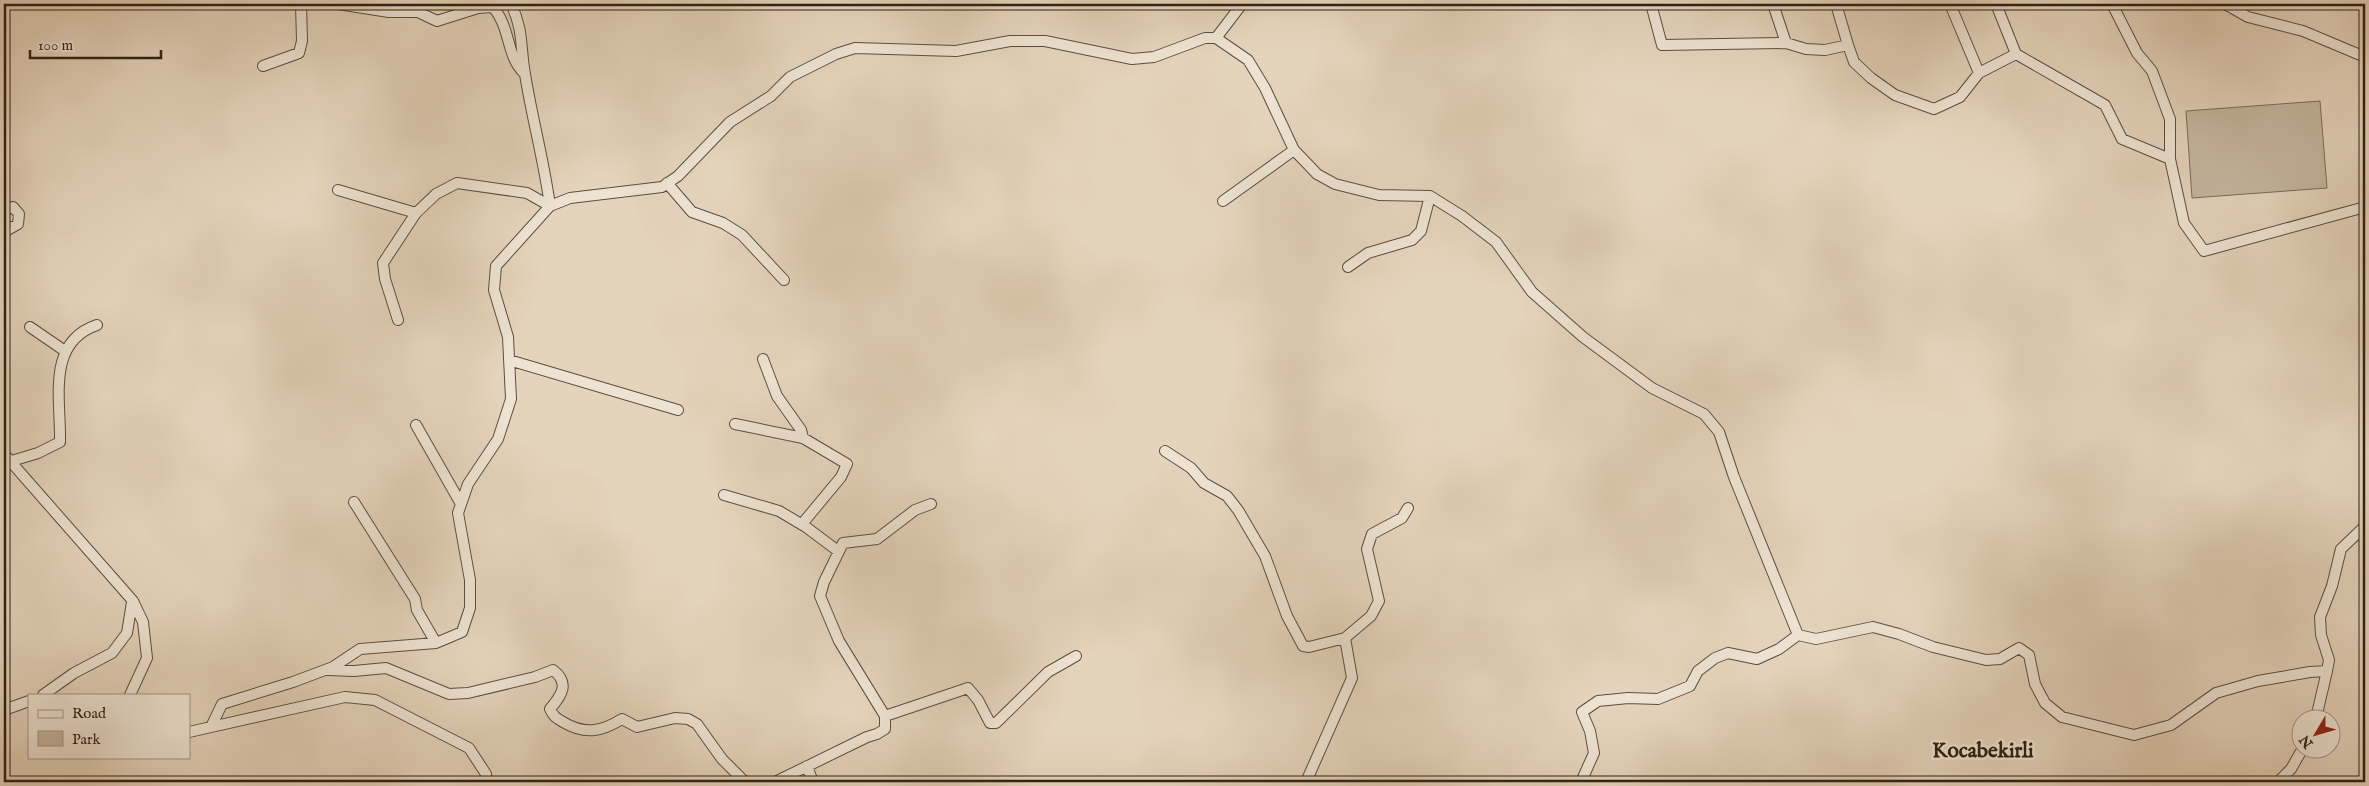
<svg xmlns="http://www.w3.org/2000/svg" width="2369" height="786" font-family="'IM FELL English',serif">
<style>
.green{fill:#c6b6a0;stroke:#7b6c5a}
.lines{fill:none;stroke-linecap:round;stroke-linejoin:round}
.minor-casing{stroke:#5d4e3f;stroke-width:12}
.minor{stroke:#eee3d3;stroke-width:10}
.labels{text-anchor:middle;dominant-baseline:central;stroke-width:5;stroke-linejoin:round;paint-order:stroke}
.neighbourhood-label{font-size:21px;font-weight:bold;fill:#302115;stroke:#eee3d3}
</style>
<rect width="100%" height="100%" fill="#e5d4bc"/>
<filter id="stains"><feTurbulence type="fractalNoise" baseFrequency=".004" numOctaves="4"/><feColorMatrix values="0 0 0 0 .2 0 0 0 0 .09 0 0 0 0 .02 0 0 0 .5 -.17"/></filter>
<radialGradient id="worn" r=".72"><stop offset=".6" stop-color="#630" stop-opacity="0"/><stop offset="1" stop-color="#630" stop-opacity=".3"/></radialGradient>
<path class="green" d="M2320 101 2327 188 2192 198 2186 111Z"/>
<g class="lines">
<g class="minor-casing">
<path id="minor" d="M338 4 389 12H418L437 21 478 8 493 7C511 28 506 56 524 73
M511 4C524 31 520 47 525 74 532 118 544 161 550 206
M1651 4 1662 45 1786 43 1806 49 1825 50 1848 45 1854 62 1871 78 1895 95 1934 109 1960 97 1979 73 2016 54
M1773 4 1786 43
M1836 4 1848 45
M1950 4 1979 73
M1996 4 2016 54 2105 105 2122 139 2170 159
M2112 4 2137 53 2152 71 2170 119V159L2184 223 2204 251 2365 207
M2225 4 2248 17 2303 31 2365 57
M1216 38 1242 4
M263 66 299 53 302 41 301 4
M667 183 692 212 723 223 742 235 784 280
M338 190 416 213
M1223 201 1294 150
M4 210 13 207 19 214 18 224 4 232
M1348 267 1368 253 1412 240 1421 231 1430 196
M398 320 385 279 383 263 416 213 436 194 457 183 527 193 550 206
M30 327 65 351
M763 359 777 396 801 430 803 438
M509 360 678 410
M735 424 803 438 847 464 841 477 802 524
M416 425 461 504
M1165 451 1191 468 1204 483 1227 496 1238 510 1265 556 1287 616 1303 646 1309 647 1345 638 1352 678 1306 782
M4 454 133 601 143 622 147 658 130 695
M5 463 38 453 60 442C61 400 46 342 97 325
M724 495 779 511 806 527 838 551
M354 502 415 599 417 610 436 643
M1345 638 1371 616 1379 601 1367 549 1372 534 1402 518 1408 508
M328 670 354 671 386 668 449 694 468 693 535 677 553 670C570 683 562 695 550 709 553 716 556 718 563 722 585 735 601 732 622 719L637 727 675 718 688 719 697 724 722 759 745 782
M43 695 74 673 112 653 127 633 132 602
M4 710 29 701
M885 716 968 688 978 700 990 723H996L1048 672 1076 656
M2316 718 2327 671
M211 727 222 704 293 682 333 667 360 649 436 643 462 632 470 608V580L458 513 468 484 498 439 511 399 508 337 494 290 496 266 550 206 570 198 662 187 678 176 730 122 771 96 790 77 836 54 855 48 956 51 1010 41H1045L1132 59 1154 57 1205 38H1216L1248 60 1265 88 1294 150 1317 174 1335 184 1379 195 1430 196 1462 216 1496 242 1532 292 1583 337 1652 388 1704 414 1719 432 1734 477 1798 635 1816 639 1873 627 1899 634 1933 647 1986 660 2000 659 2019 648 2029 655 2035 684 2045 703 2062 717 2134 735 2171 725 2216 693 2258 681 2310 672 2327 671 2329 660 2321 635 2320 617 2332 586 2341 549 2365 526
M189 732 345 697 375 700 469 748 486 774 487 782
M807 766 813 782
M775 782 867 737 877 734 885 729V716L839 641 820 596 824 582 843 543 877 539 915 510 931 504
M1581 782 1594 753 1590 731 1582 712 1598 701 1628 698 1658 699 1690 686 1698 671 1715 658 1728 653 1757 659 1779 649 1798 635
M2278 782 2291 769 2303 748"/>
</g>
<use href="#minor" class="minor"/>
</g>
<g class="labels">
<g class="neighbourhood-label">
<text x="1983" y="751">Kocabekirli</text>
</g>
</g>
<rect width="2369" height="786" fill="none" stroke="#e5d4bc" stroke-width="20"/>
<rect x="5" y="5" width="2359" height="776" fill="none" stroke="#302115" stroke-width="2.5"/>
<rect x="10" y="10" width="2349" height="766" fill="none" stroke="#302115"/>
<rect x="28" y="694" width="162" height="65" fill="#eee3d3" stroke="#a29587"/>
<rect x="38" y="710" width="25" height="8" fill="#eee3d3" stroke="#a29587"/>
<text x="72" y="718" font-size="15" fill="#302115">Road</text>
<rect x="38" y="731" width="25" height="15" fill="#c6b6a0" stroke="#a29587"/>
<text x="72" y="744" font-size="15" fill="#302115">Park</text>
<g transform="translate(2316 734) rotate(232)"><circle r="24" fill="#eee3d3" stroke="#a29587"/>
<path d="M0-4L9 19L0 12L-9 19Z" fill="#8f2418"/>
<text y="-8" font-size="14" font-weight="bold" text-anchor="middle" fill="#302115">N</text>
</g>
<path d="M30 50v8h131v-8" fill="none" stroke="#302115" stroke-width="2.5"/>
<text x="38" y="50" font-size="15" fill="#302115" stroke="#eee3d3" stroke-width="4" paint-order="stroke">100 m</text>
<rect width="100%" height="100%" filter="url(#stains)"/>
<rect width="100%" height="100%" fill="url(#worn)"/>
</svg>
